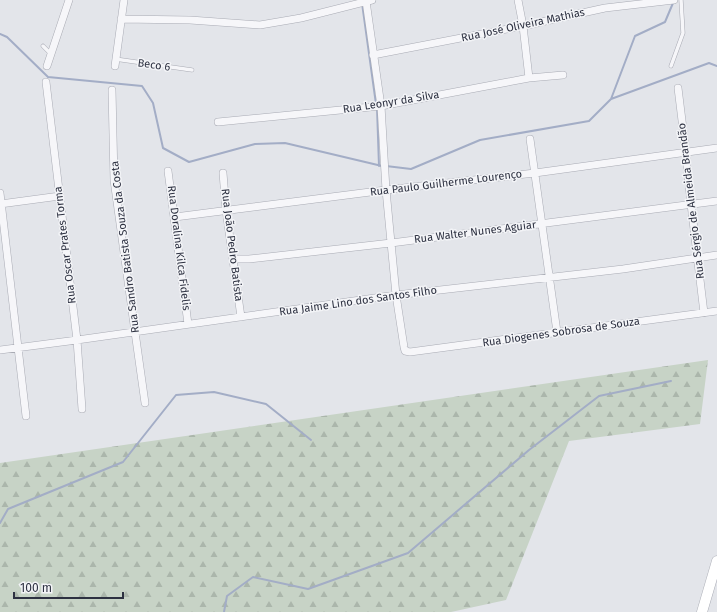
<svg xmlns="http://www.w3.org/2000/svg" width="717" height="612" font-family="'Fira Sans',sans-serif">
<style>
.forest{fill:url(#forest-firs)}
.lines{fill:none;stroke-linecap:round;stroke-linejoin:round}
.stream{stroke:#a3adc6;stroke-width:2}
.lane-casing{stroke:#a9abb4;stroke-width:4.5}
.street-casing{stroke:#a9abb4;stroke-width:8}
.secondary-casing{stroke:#a9abb4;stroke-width:11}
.lane{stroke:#f6f6f9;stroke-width:3.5}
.street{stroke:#f6f6f9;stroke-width:7}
.secondary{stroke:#fff;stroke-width:10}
.labels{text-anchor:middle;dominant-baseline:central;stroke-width:3;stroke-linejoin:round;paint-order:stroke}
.street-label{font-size:11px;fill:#2d3141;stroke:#f3f4f7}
</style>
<defs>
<pattern id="forest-firs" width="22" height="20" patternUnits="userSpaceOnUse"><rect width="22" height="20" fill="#c7d3c6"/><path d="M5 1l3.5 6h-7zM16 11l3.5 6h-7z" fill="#abb6ab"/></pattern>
</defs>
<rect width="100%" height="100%" fill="#e3e5ea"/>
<path class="forest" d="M708 360 700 424 569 441 506 600 451 612H0V463Z"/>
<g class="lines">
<path class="stream" d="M362 3 376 104
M0 34 7 37 48 77 142 86 153 103 163 148 189 162 255 144 285 143 382 166
M611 99 635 36 665 22 673 3
M377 108 379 166
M386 166 411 169 480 140 589 121 611 99 709 63 717 66
M0 523 8 509 123 462 176 395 214 392 266 404 311 440
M224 612 227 596 253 577 308 589 408 553 529 450 599 396 671 381"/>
<g class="lane-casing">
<path id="lane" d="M43 46 51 54
M115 59 192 70
M671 66 683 33 681 0"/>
</g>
<g class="street-casing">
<path id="street" d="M518 0 523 26 529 78
M366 1 381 106 386 190 396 295 404 347 405 351 410 352 717 311
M121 19 190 20 260 25 301 18 372 0
M373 55 523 26 605 8 674 0
M47 66 69 0
M115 66 124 0
M46 82 77 340 82 409
M678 88 684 137 691 204 704 313
M112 90 114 180 135 332 145 403
M218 122 381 106 529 78 563 75
M530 139 557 332
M168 171 188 324
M223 173 226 210 241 317
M0 193 26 416
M0 204 60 196
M175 217 386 190 535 173 717 148
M233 259H249L391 243 717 201
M0 350 77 340 396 295 623 269 717 255"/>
</g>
<g class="secondary-casing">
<path id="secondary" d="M702 612 717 561"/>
</g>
<use href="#lane" class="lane"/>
<use href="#street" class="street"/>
<use href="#secondary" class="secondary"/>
</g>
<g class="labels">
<g class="street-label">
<text transform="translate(523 25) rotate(-12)">Rua José Oliveira Mathias</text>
<text transform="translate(154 65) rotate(8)">Beco 6</text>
<text transform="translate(391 102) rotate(-9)">Rua Leonyr da Silva</text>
<text transform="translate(446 183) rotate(-7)">Rua Paulo Guilherme Lourenço</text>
<text transform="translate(691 201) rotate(-97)">Rua Sérgio de Almeida Brandão</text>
<text transform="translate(475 232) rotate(-7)">Rua Walter Nunes Aguiar</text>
<text transform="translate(65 245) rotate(-97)">Rua Oscar Prates Torma</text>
<text transform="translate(232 245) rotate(83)">Rua João Pedro Batista</text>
<text transform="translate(125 247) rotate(-97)">Rua Sandro Batista Souza da Costa</text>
<text transform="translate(179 248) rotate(83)">Rua Doralina Kilca Fidelis</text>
<text transform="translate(358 301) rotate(-8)">Rua Jaime Lino dos Santos Filho</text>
<text transform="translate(561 332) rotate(-8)">Rua Diogenes Sobrosa de Souza</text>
</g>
</g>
<path d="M14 592v6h109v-6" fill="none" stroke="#2d3141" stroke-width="2"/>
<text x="20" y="592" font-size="12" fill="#2d3141" stroke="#f3f4f7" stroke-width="3" paint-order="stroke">100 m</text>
</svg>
